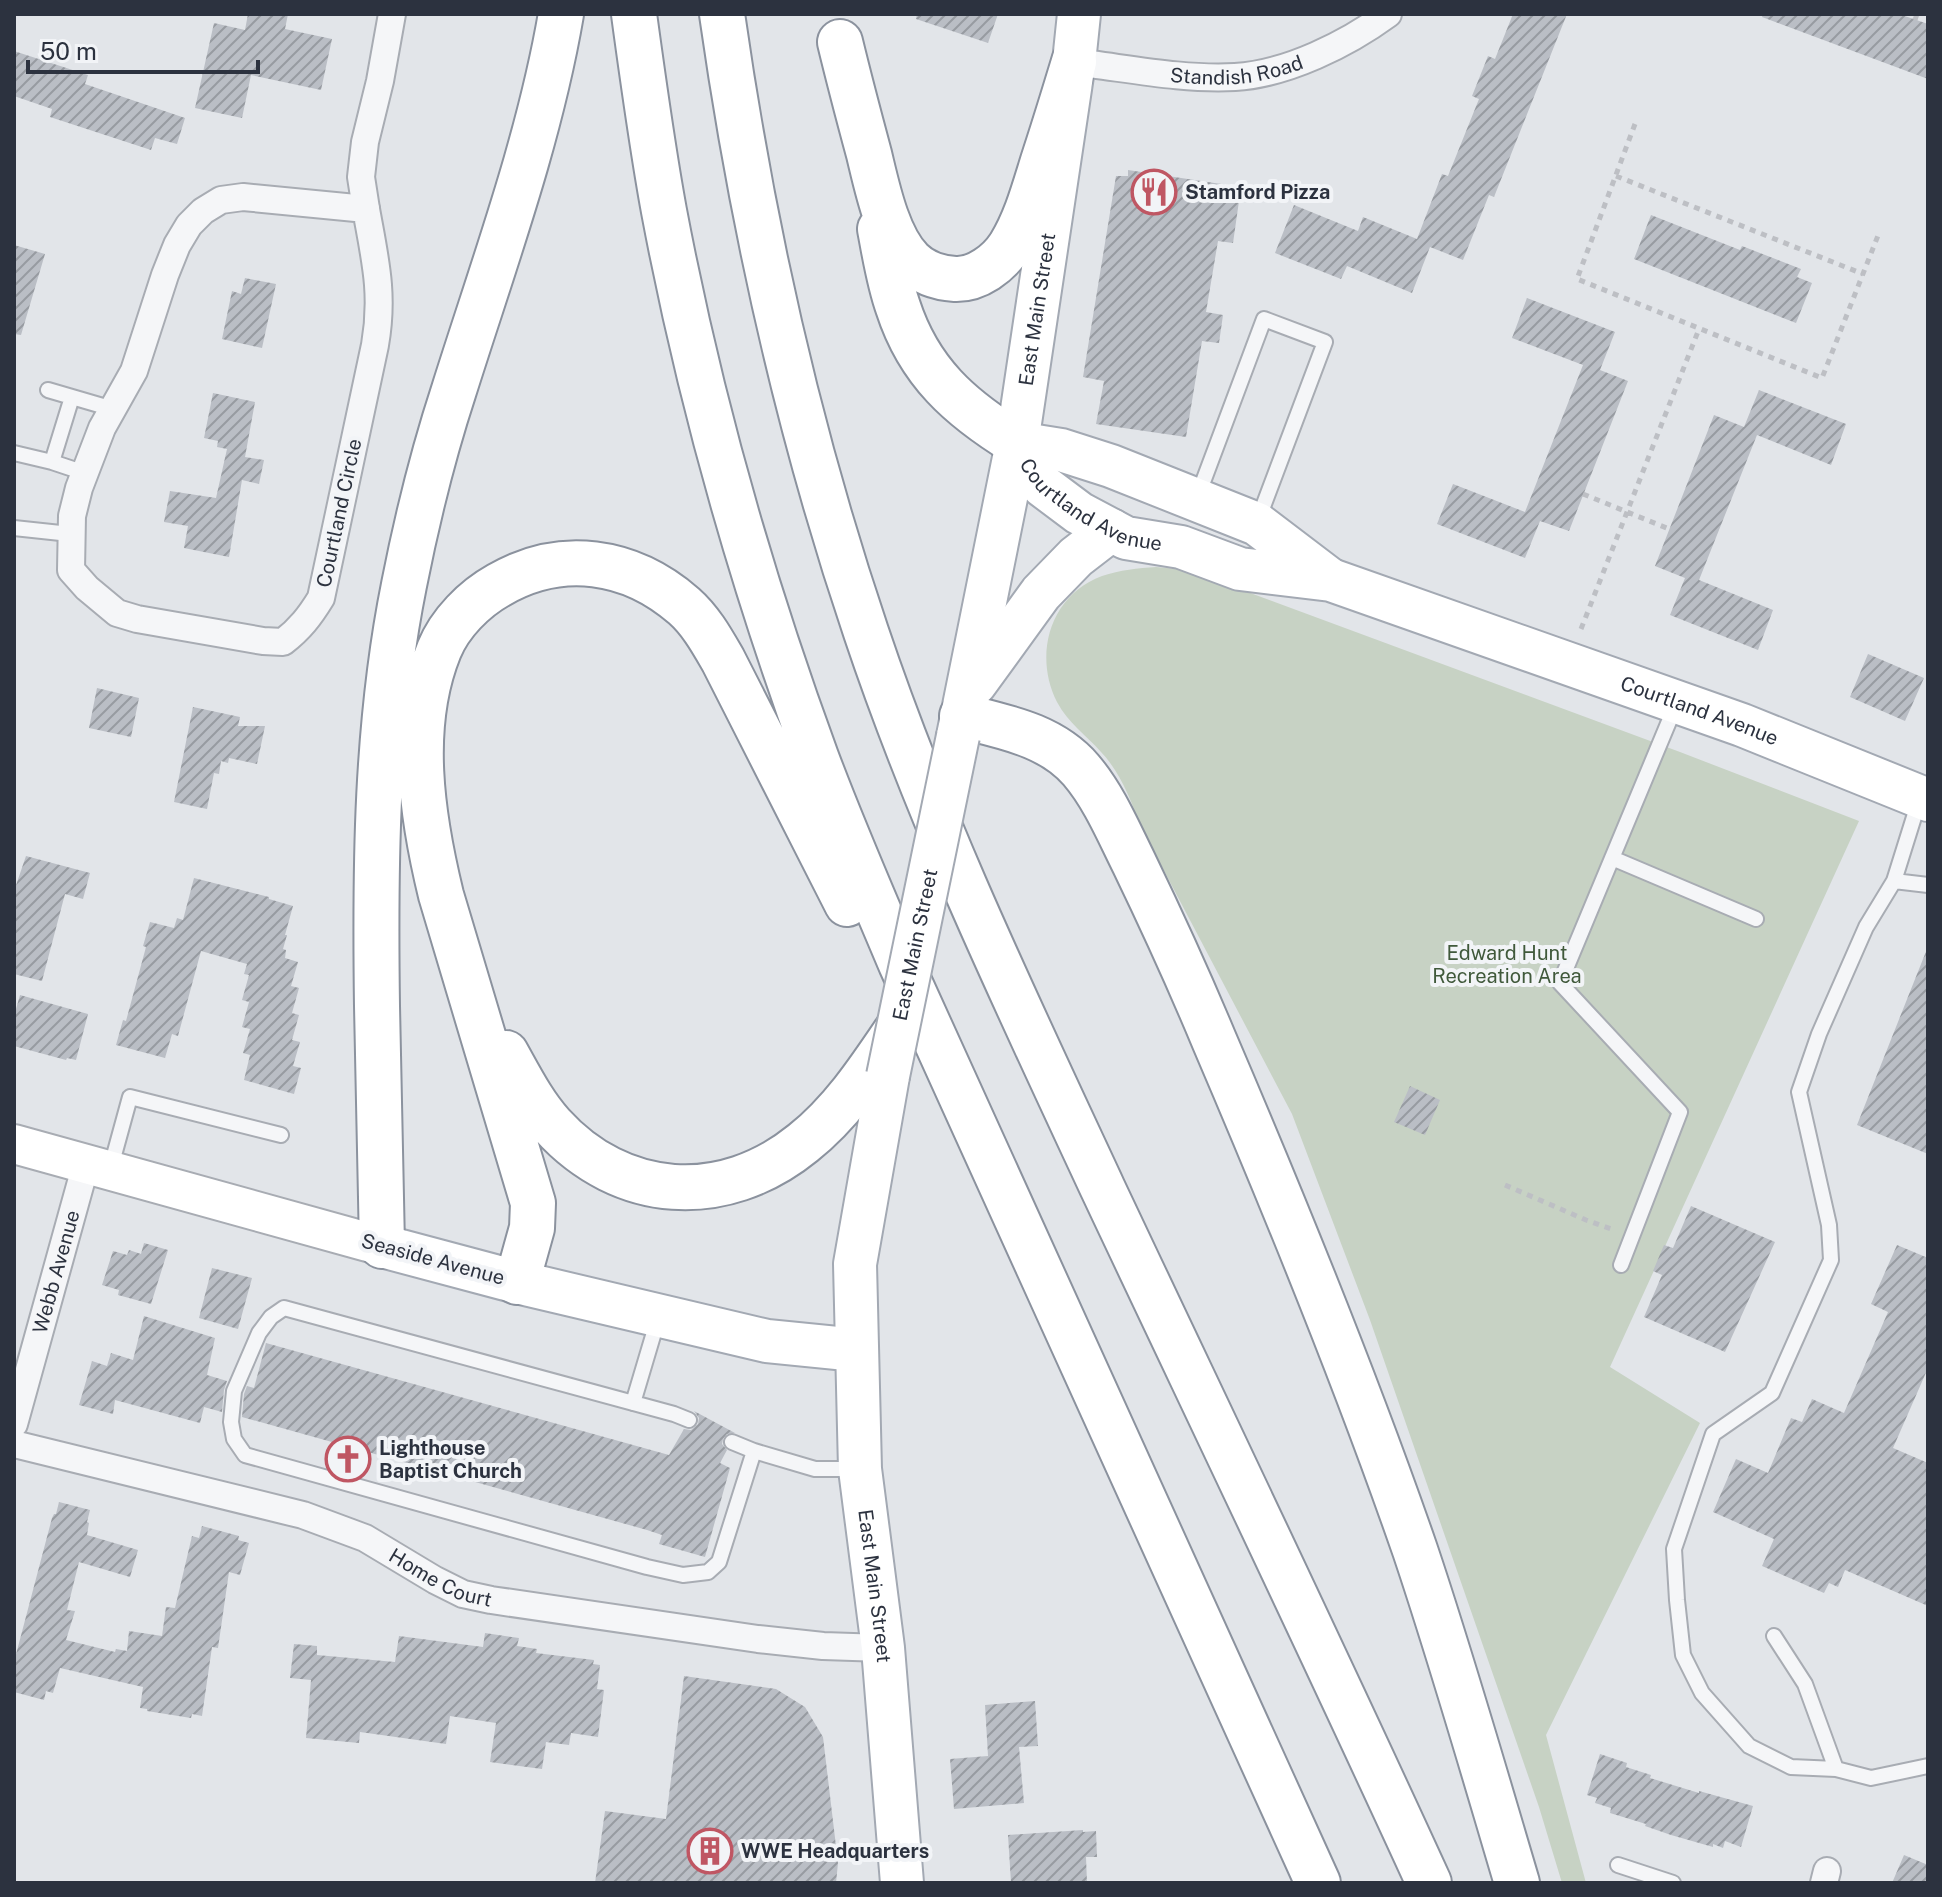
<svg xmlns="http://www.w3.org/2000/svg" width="1942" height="1897" font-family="'Public Sans',sans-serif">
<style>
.green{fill:#c7d2c4}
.building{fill:url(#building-hatch)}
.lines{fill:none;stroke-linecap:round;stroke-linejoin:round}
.service-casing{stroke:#a8acb3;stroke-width:18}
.minor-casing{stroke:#a8acb3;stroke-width:30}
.secondary-casing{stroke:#a8acb3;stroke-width:42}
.primary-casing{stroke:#a3a9b3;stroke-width:46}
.motorway-casing{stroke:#8b929e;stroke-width:48}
.path{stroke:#bdbfc4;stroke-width:5;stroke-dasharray:6 6;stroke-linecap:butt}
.service{stroke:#f5f6f8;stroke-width:14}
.minor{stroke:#f5f6f8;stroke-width:26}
.secondary{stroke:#fff;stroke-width:38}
.primary{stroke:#fff;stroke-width:42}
.motorway{stroke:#fff;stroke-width:44}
.primary-bridge-casing{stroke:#a3a9b3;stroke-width:46;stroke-linecap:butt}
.primary-bridge{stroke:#fff;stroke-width:42}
.labels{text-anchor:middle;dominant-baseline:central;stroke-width:8;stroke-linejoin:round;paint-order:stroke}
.street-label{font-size:20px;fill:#2c323f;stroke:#f2f4f7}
.poi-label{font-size:20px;font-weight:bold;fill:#2c323f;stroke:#f2f4f7;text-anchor:start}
.park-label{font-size:20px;fill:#40593b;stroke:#f2f4f7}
</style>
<defs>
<pattern id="building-hatch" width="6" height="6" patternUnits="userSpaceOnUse" patternTransform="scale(2)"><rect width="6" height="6" fill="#babec5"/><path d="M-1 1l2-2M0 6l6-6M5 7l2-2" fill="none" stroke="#979ba1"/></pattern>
</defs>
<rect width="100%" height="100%" fill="#e2e5e9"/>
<path class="green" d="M1156 567 1177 569 1199 574 1680 752 1859 821 1610 1367 1700 1423 1546 1735 1586 1883H1562L1539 1807 1370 1320 1292 1114 1141 827C1131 801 1121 773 1101 752 1086 735 1068 723 1057 702 1033 655 1050 595 1102 576 1120 570 1138 568 1156 567Z"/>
<path class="building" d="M248 14H288L285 29 332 39 321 90 251 75 242 118 195 108 214 23 245 30Z
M917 14H998L988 43 916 19Z
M1513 14H1567L1494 197 1489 195 1463 260 1430 247 1412 293 1347 266 1341 279 1275 253 1294 205 1358 231 1363 217 1417 239 1442 174 1448 176 1479 99 1472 96 1488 56 1495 59Z
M1763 14H1899L1928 24V79L1762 17Z
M14 51 88 75 85 84 185 118 177 144 155 138 151 150 50 117 52 109 14 96Z
M1128 170 1241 187 1233 243 1218 241 1206 312 1223 315 1219 343 1202 341 1186 437 1096 424 1104 381 1083 377 1116 176H1128Z
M1651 215 1740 250 1742 246 1801 269 1797 277 1812 283 1796 323 1634 259Z
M14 245 45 254 21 335 14 334Z
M245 278 276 284 262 348 222 339 232 291 241 294Z
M1527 298 1615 332 1600 370 1628 381 1569 531 1540 521 1525 558 1437 524 1453 484 1525 512 1583 365 1512 338Z
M1759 390 1846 424 1831 465 1757 435 1699 580 1773 610 1758 650 1670 615 1685 578 1655 566 1714 415 1744 427Z
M213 393 255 402 245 457 264 460 259 484 242 480 229 557 184 548 188 526 164 522 170 491 216 498 227 449 217 447 218 441 204 438Z
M1868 654 1924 678 1905 721 1850 697Z
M97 688 139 698 131 737 89 728Z
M193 707 240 717 238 726H265L257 764 229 758 228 763 221 761 219 774 214 773 207 809 174 802Z
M26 856 90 873 83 899 65 894 42 981 14 974V891Z
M194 878 269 897V899L293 906 285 935H287L283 949 286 950 285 958 298 962 291 986 299 988 292 1013 299 1015 292 1040 300 1042 293 1066 301 1068 294 1094 244 1080 250 1055 243 1053 250 1029 242 1027 249 1002 242 1000 249 975 244 974 247 964 201 951 178 1036 172 1034 165 1058 116 1045 123 1020 126 1021 146 947 143 946 150 922 174 928 177 918 183 920Z
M1927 949H1928V1154L1857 1125Z
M20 995 88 1014 76 1060 67 1058 66 1060 14 1046V1016Z
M1410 1086 1440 1100 1425 1135 1394 1122Z
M1691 1206 1775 1242 1725 1352 1644 1317 1662 1275 1653 1271 1664 1245 1673 1248Z
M144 1243 168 1250 151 1304 118 1295 119 1290 102 1285 113 1251 127 1255 129 1250 141 1254Z
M1897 1245 1928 1258V1368L1893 1448 1928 1463V1606L1845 1570 1838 1587 1829 1583 1824 1593 1762 1566 1774 1539 1713 1512 1736 1459 1768 1473 1791 1418 1802 1422 1812 1399 1844 1413 1888 1312 1871 1304Z
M212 1268 252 1278 238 1329 199 1318Z
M144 1316 215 1338 207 1375 227 1381 224 1390 222 1412 204 1407 200 1423 115 1400 113 1414 79 1405 92 1361 107 1366 111 1353 133 1360Z
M266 1343 669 1455 684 1429 691 1430 698 1424 699 1418 694 1411 735 1433 727 1434 723 1439 722 1444 727 1450 720 1463 730 1468 705 1557 659 1544 662 1535 647 1530 242 1417 244 1394 247 1386 254 1388Z
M59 1502 90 1510 87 1522 89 1523 87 1535 138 1550 130 1577 79 1562 67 1610 75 1611 66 1640 115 1652 116 1649 127 1651 129 1631 162 1636 166 1607 175 1608 192 1536 199 1538 202 1526 239 1536 238 1540 249 1543 240 1575 229 1572 218 1648 212 1647 202 1716 192 1714 191 1718 147 1711V1709L140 1708 143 1687 60 1668 53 1693 46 1691 44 1700 14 1692V1662L52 1518 54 1514H56Z
M485 1633 519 1638 517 1646 537 1649 536 1653 594 1660 593 1664 600 1665 597 1689 604 1690 598 1737 571 1733 569 1745 546 1742 542 1769 490 1762 496 1723 450 1716 446 1744 360 1732 359 1743 306 1738 311 1680 290 1678 294 1644 317 1646V1655L395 1662 399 1636 483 1647Z
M684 1676 776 1689 805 1707 823 1737 838 1863 836 1883H595L605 1811 666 1819Z
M1035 1701 1038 1746 1019 1747 1024 1803 954 1809 950 1759 988 1756 985 1705Z
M1600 1754 1627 1763 1626 1767 1651 1775 1650 1778 1699 1793V1791L1753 1806 1741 1847 1725 1841 1723 1848 1713 1844V1847L1671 1835 1645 1826 1646 1824 1610 1813 1611 1808 1595 1803 1597 1798 1587 1795Z
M1083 1830V1832L1096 1831 1097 1857H1086L1087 1883H1011L1008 1835Z
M1904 1855 1928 1865V1883H1892Z"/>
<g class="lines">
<g class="service-casing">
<path id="service" d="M48 390 113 409
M72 397 52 462 85 473
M14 453 52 462
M1197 498 1264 319 1325 342 1258 520
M14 528 70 534
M1612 858 1756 919
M1894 881 1928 885
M110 1170 130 1097 281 1135
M1621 1265 1680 1112 1560 983 1675 707
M633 1403 658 1319
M689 1420 674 1414 284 1308 271 1317 259 1333 234 1391 231 1422 234 1439 245 1455 647 1567 683 1575 708 1572 719 1562 754 1451 732 1442
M754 1451 815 1469H855
M1774 1636 1805 1684 1836 1769 1871 1778 1928 1766
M1836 1769 1791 1767 1749 1746 1702 1693 1683 1655 1677 1600 1674 1549 1713 1434 1772 1393 1831 1260 1829 1225 1799 1092 1819 1034 1866 927 1894 881 1919 801
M1618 1865 1673 1883"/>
</g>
<g class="minor-casing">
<g id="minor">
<path id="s1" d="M1074 62C1126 68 1183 80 1235 77 1287 74 1347 44 1388 14"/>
<path d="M243 197 366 209C375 259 384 294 375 345L321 598C310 616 300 629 283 642L263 641 137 619 117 613 87 588 71 570 72 516 79 488 102 428 134 371 165 275 177 245 189 225 203 211 221 200Z"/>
<path d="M366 209 361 177 365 142 380 81 392 14"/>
<path id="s2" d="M14 1424 86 1164"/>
<path id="s3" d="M14 1444 303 1515 365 1538 435 1580 463 1594 491 1600 758 1639 823 1646 883 1648"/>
<path d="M1824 1883 1827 1871"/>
</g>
</g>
<g class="secondary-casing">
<path id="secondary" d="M14 1144 382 1246"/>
</g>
<g class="primary-casing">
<g id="primary">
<path id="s4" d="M1017 443 1030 469 1043 486 1079 513 1126 538 1181 547 1240 569 1331 580 1742 725 1928 800"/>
<path d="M1017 443 1061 450 1111 466 1257 524 1328 578"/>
<path d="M975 684 1041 593 1076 557 1111 530"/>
<path id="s5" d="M958 736 1017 443 1074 62 1079 14"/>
<path id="s6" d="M888 1076 855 1264 860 1469 883 1648 902 1883"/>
<path d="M382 1246 517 1282 767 1341 857 1350"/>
</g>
</g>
<g class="motorway-casing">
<path id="motorway" d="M634 14C643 80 652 146 664 211 699 396 751 580 816 757 842 827 872 895 901 964L1318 1883
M722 14C752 224 798 431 866 632 930 823 1018 1006 1103 1189 1212 1420 1323 1651 1429 1883
M840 42C849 79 859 117 869 154 877 187 887 237 911 261 923 273 939 278 955 279 977 280 999 263 1010 246 1026 220 1034 190 1043 161 1054 128 1064 95 1074 62
M880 229C885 255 889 282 898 307 919 372 960 408 1017 443
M962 716C1005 727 1051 735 1081 770 1104 797 1118 831 1134 863 1162 921 1189 980 1214 1040 1286 1208 1355 1377 1415 1550 1452 1660 1484 1772 1517 1883
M506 1053C520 1078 533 1104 552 1125 621 1201 723 1208 803 1143 841 1113 869 1071 896 1031
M382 1246C380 1166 379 1086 377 1006 375 865 376 724 404 585 417 519 433 454 454 390 493 266 539 142 561 14
M517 1282 532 1228 533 1203 441 895C422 817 408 727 439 650 450 623 474 599 499 585 561 549 630 559 684 606 701 621 712 641 723 660L847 904"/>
</g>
<path class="path" d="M1915 20 1917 14
M1635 124 1577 279 1822 378 1879 233
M1616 176 1863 274
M1583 494 1669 529
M1581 629 1699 329
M1505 1185 1586 1220 1611 1229"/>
<use href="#service" class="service"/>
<use href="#minor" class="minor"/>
<use href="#secondary" class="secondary"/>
<use href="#primary" class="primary"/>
<use href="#motorway" class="motorway"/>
<g class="primary-bridge-casing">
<g id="primary-bridge">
<path id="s7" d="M888 1076 958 736"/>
</g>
</g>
<use href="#primary-bridge" class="primary-bridge"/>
</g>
<defs>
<g id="restaurant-ring" transform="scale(2.3)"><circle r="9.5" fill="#f2f4f7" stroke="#bf5663" stroke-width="1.5"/><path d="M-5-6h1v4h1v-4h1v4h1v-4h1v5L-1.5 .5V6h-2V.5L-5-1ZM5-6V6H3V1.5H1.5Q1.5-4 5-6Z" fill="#bf5663"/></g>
<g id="church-ring" transform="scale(2.3)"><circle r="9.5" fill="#f2f4f7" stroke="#bf5663" stroke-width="1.5"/><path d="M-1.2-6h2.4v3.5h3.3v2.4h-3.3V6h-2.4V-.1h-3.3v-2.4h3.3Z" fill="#bf5663"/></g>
<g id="building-ring" transform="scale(2.3)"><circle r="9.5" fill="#f2f4f7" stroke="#bf5663" stroke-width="1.5"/><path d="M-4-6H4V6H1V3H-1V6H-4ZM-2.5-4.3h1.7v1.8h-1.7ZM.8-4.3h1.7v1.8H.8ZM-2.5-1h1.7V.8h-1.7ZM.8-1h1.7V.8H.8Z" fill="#bf5663"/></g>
</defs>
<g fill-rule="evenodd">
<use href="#restaurant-ring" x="1154" y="192"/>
<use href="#church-ring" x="348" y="1459"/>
<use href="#building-ring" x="710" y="1851"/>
</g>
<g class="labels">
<g class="street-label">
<text stroke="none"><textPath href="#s1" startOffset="164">Standish Road</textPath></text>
<text stroke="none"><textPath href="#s5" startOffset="434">East Main Street</textPath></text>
<text stroke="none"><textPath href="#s4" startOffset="102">Courtland Avenue</textPath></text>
<text transform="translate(339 513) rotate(-78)">Courtland Circle</text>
<text stroke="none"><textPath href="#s4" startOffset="750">Courtland Avenue</textPath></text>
<text stroke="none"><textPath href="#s7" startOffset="134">East Main Street</textPath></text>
<text transform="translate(433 1259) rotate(15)">Seaside Avenue</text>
<text stroke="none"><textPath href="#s2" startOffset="158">Webb Avenue</textPath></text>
<text stroke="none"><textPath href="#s3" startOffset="450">Home Court</textPath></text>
<text stroke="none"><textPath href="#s6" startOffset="514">East Main Street</textPath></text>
</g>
<g class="poi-label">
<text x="1185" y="192">Stamford Pizza</text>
<text x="379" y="1448">Lighthouse<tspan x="379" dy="23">Baptist Church</tspan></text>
<text x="741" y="1851">WWE Headquarters</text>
</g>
<g class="park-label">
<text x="1507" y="953">Edward Hunt<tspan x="1507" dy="23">Recreation Area</tspan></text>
</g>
</g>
<rect width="1942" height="1897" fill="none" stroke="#2c323f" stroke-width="32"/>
<path d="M28 60v12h230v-12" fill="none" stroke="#2c323f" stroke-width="4"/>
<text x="40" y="60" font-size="24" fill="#2c323f" stroke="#f2f4f7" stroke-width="6" paint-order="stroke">50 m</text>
</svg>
